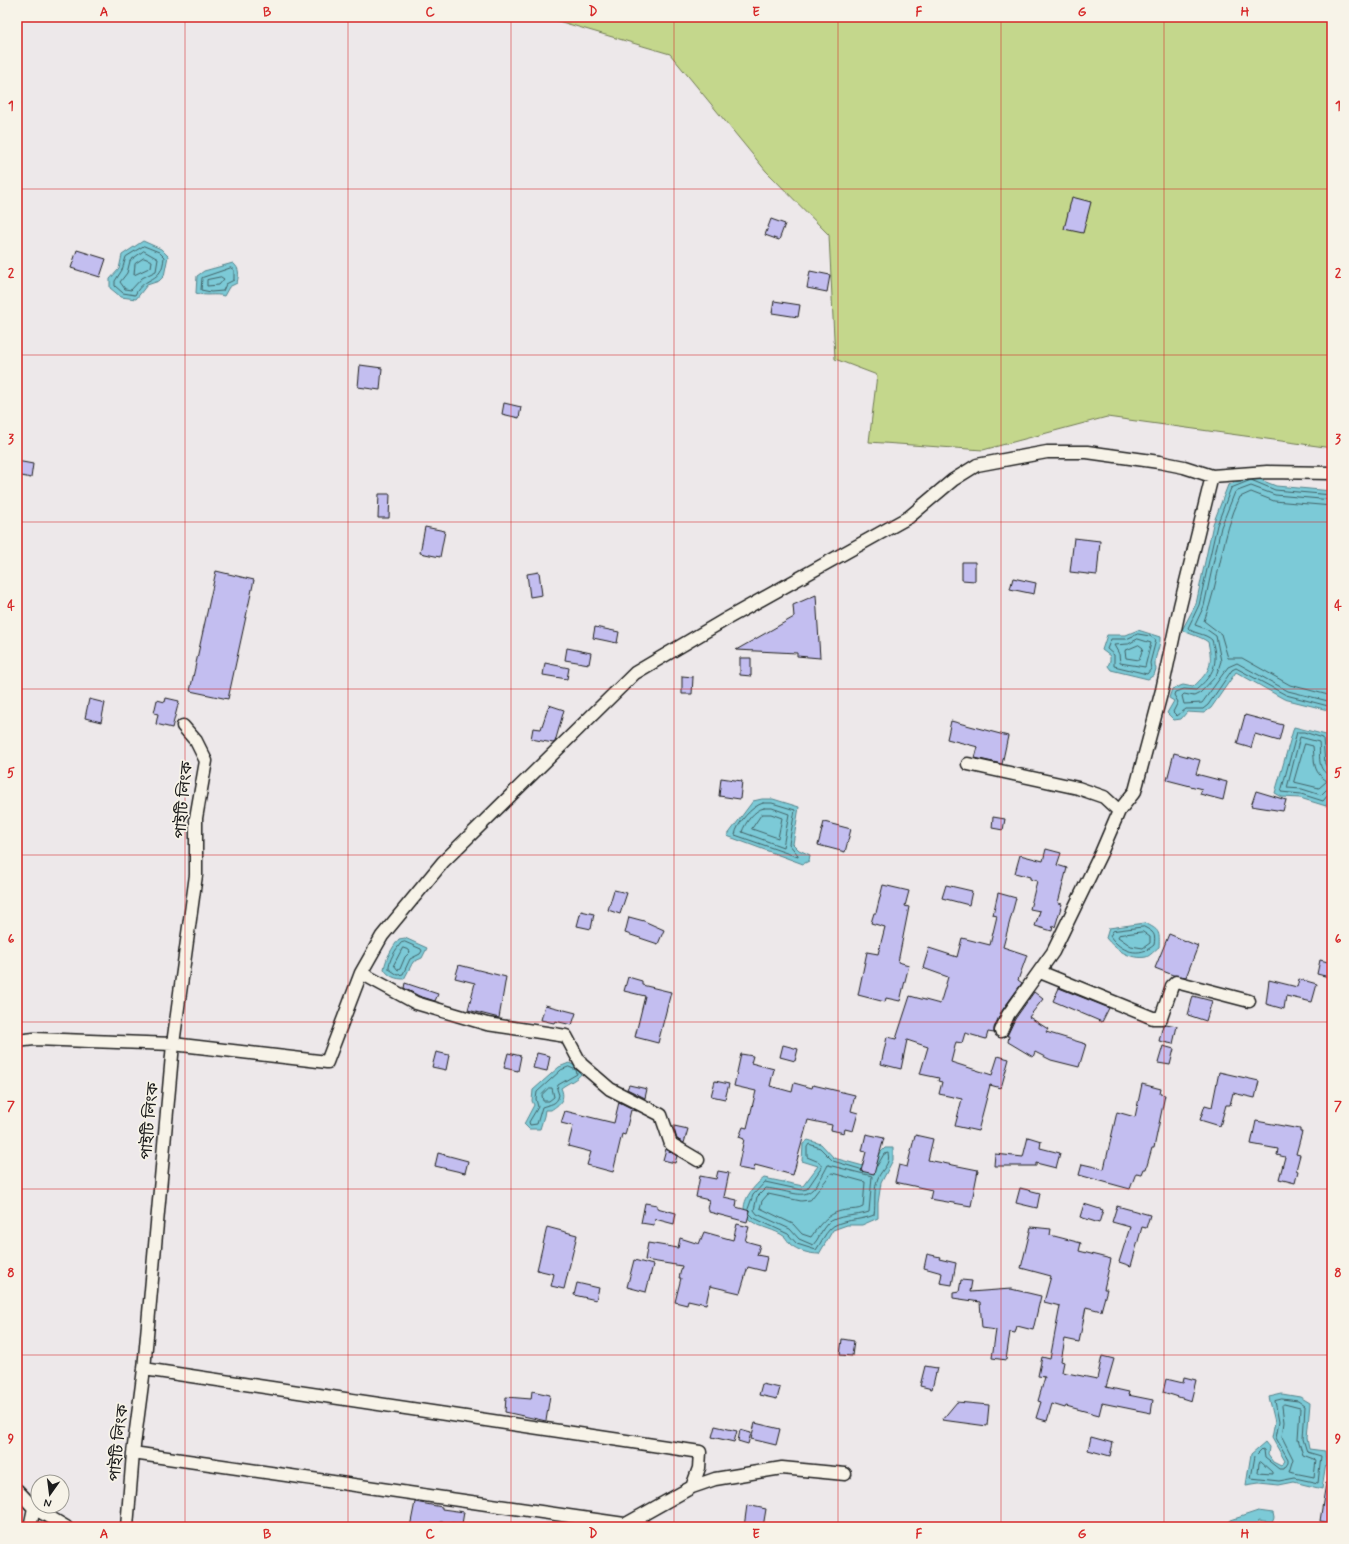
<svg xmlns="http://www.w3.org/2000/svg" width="1349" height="1544" font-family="Mynerve,'Noto Sans Bengali',sans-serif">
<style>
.green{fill:#c4d78c;stroke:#707a54}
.water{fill:#7bcad7;stroke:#55848c}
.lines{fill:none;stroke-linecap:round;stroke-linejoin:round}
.shore{stroke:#426267;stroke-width:1}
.building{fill:#c3bef0;stroke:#1c1c1c}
.street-casing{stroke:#1c1c1c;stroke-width:15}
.street{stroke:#f7f3e8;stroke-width:12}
.grid{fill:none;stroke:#d62828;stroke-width:1;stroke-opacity:0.55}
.labels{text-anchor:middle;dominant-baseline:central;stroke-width:3.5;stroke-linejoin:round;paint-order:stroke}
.street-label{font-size:16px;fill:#1c1c1c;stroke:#f7f3e8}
.neatline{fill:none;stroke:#d62828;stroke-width:1.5}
.grid-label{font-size:13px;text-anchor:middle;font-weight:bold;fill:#d62828}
</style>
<rect width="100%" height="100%" fill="#ede8ea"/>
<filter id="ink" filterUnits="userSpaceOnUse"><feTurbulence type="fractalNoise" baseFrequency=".025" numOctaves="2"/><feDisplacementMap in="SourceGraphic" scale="8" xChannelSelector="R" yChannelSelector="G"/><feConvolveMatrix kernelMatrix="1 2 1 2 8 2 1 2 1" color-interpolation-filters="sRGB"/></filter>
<g filter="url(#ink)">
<path class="green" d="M548 17H1332V448L1107 417 983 450 869 442 877 375 835 359 829 235 766 171 670 54 548 18Z"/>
<path class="water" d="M143 241 161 249 168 256 164 276 159 281 147 285 136 299 121 297 110 288V279L119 269 122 255Z
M233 263C240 269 239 274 237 283L229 287 224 296C215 293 206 297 196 293L197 276 204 271Z
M1251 476 1276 486 1332 491V711L1284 699 1236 672 1211 708 1204 713 1187 712 1181 719 1174 720 1167 713 1174 701 1169 698 1172 689 1183 685 1193 687C1211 670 1213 665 1208 642 1200 636 1191 635 1182 630L1196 604 1213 524 1228 485Z
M1138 630 1160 637C1161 648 1152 659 1156 669L1154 675 1148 679 1111 670 1108 666 1110 661V656L1102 650 1107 635H1126Z
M1294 727 1326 735C1330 744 1326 754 1329 763 1331 769 1331 763 1332 769 1335 780 1332 797 1326 806L1300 798 1282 797 1275 793Z
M762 799H773L799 807 793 844 799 850 810 855 809 861 803 864 727 836 753 801Z
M1145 923C1159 930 1160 931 1159 947 1155 950 1150 956 1146 957 1130 960 1115 949 1106 938L1109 928Z
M405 938 427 948 422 958 413 962 404 979C396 979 389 977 384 969 386 958 392 948 399 939Z
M569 1063 578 1067 583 1072C577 1080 569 1082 561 1088 566 1099 560 1104 551 1110H545L544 1116 540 1129H529L524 1124 534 1105 532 1101 533 1090 559 1067Z
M808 1140 821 1144 834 1158 867 1167 874 1164 881 1152 885 1148H893V1160L881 1183 878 1203V1218L862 1225H847L833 1230 819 1254C810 1254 798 1251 790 1244 788 1242 787 1239 785 1237 775 1229 761 1228 751 1221 734 1209 752 1187 764 1178L803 1186 818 1166 802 1161 803 1144Z
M1282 1394 1300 1397 1310 1403 1307 1438 1309 1449 1325 1451 1326 1464 1322 1489 1294 1482 1279 1485 1259 1483 1246 1485 1251 1454 1265 1442 1269 1447 1268 1455 1273 1462 1281 1466 1285 1461 1272 1438 1275 1422 1269 1397Z
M1258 1511 1273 1513 1274 1518 1272 1523 1258 1521 1254 1527H1223L1231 1520Z"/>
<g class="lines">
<path class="shore" d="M144 246 159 252 164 257C162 285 145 274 135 295L123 293 115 286V281L122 270 126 257Z
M144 251 158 259 156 271 142 278 131 290 125 289 120 282 127 273 130 261Z
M144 258 152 261 151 267 134 275 135 264Z
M231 268 234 270V280L226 284 223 291 211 292 201 290 202 278Z
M221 277 224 279 219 285 207 286V280Z
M1332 495 1275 490 1251 480 1231 488 1217 525 1199 605 1188 628C1193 634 1205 633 1212 640 1219 664 1214 674 1196 690L1184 689 1175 692 1174 695 1178 702 1173 712 1177 716 1186 709H1203L1208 705 1232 670 1236 668 1286 695 1332 707
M1332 500 1275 495 1251 486 1235 492 1221 527 1204 606 1195 625 1206 629 1216 636 1221 661 1216 676 1200 693 1194 696 1184 694 1182 696 1184 704 1202 703 1228 667 1237 663 1288 691 1332 702
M1332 506 1274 501 1251 492 1240 497C1221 536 1220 581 1204 621L1221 634 1228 658H1242L1290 685 1332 696
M1138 634 1150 636 1156 640 1150 663 1151 669 1147 674 1114 666V655L1107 649 1111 639H1126Z
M1138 639 1151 643 1145 667 1120 663 1119 654 1114 645 1128 644Z
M1139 645 1143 648 1139 660 1126 658 1125 651Z
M1305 744 1313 746C1315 763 1312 771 1327 781L1319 788 1294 782Z
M1332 769 1328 768 1325 764 1323 738 1304 732H1297L1281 792 1301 794 1323 801 1328 795 1332 794
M1332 775C1315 773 1321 753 1319 742L1300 737 1287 788 1302 789 1321 795 1326 790 1332 789
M763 803H772L795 810 789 844 798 855V857L735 835C737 823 752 806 763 803Z
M764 808H772L789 814 783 847 742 832C745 823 754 810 764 808Z
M762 814H771L782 818 778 838 752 829Z
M1144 927C1154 932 1156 934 1154 945 1139 958 1121 952 1110 936L1113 931Z
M1143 932 1150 937V943L1143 948 1131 946 1118 937 1119 935Z
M405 942 421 949 422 951 420 954 410 959 403 974 398 975 389 969C388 961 396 949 401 943Z
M403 948 409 950 410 952 405 957 400 969 398 970 394 965Z
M569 1067 576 1070 577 1074 558 1085 557 1089 559 1095C557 1105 550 1104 542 1107L537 1124 530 1125 529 1122 538 1107 536 1099 537 1092 561 1070Z
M549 1088H552L554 1097 549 1101H543L542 1095Z
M828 1165 872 1176 869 1212C856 1217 838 1214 827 1224 821 1230 819 1239 813 1245L799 1239 790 1229 757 1214 754 1210 757 1197 766 1188C804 1193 807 1207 828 1165Z
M832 1173 865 1182 863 1207C858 1210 853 1209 848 1210 829 1211 820 1224 811 1237L802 1234 793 1224 760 1208 762 1201 768 1194 801 1201 810 1200Z
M748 1209 753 1195 765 1182 802 1190 807 1189 822 1167 819 1162 807 1157V1147L809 1144 820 1148 833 1161 860 1169
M750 1214 754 1218 788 1234 797 1244 816 1250C821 1243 824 1235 830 1229 839 1219 861 1221 874 1215 876 1203 873 1189 878 1178 882 1169 891 1164 888 1153L884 1154 877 1166
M1282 1399 1298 1401 1305 1406 1303 1439 1307 1452 1321 1456 1318 1483 1295 1478 1279 1481 1251 1478 1255 1456 1262 1449 1264 1450 1265 1458 1279 1469H1284L1288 1463V1459L1276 1438 1279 1422 1275 1401Z
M1284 1404 1300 1408 1298 1439 1303 1455 1316 1460 1314 1477 1289 1472 1293 1459 1282 1437 1284 1422 1282 1406Z
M1261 1462 1272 1472V1474L1258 1473 1259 1463Z"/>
</g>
<path class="building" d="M1072 197 1091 202 1083 233 1064 229Z
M771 219 785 224 779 240 765 235Z
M77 250 106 259 100 277 71 268Z
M810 271 830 275 827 292 807 288Z
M774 301 800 305 798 317 772 313Z
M360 365 382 368 380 390 358 387Z
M504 403 521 407 519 418 502 414Z
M17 461 33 464 31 478 17 475Z
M379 494H390L389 518H378Z
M425 527 445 531 440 557 420 553Z
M1074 538 1100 541 1097 575 1070 572Z
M962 562H975V581L962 580Z
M216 571 254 580 228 699 190 691Z
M539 572 542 595 530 597 527 574Z
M1013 578 1036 583 1034 594 1010 589Z
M816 595 820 658 797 656V653L736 650 794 617 793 605Z
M595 627 619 632 617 643 593 638Z
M567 648 591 653 589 664 565 660Z
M740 658H751V676L740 675Z
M545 663 569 668 567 679 543 675Z
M682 676 693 677 692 694H682Z
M166 698 179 701 172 728 156 724 158 714 154 713 157 700 165 702Z
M89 699 105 703 101 722 85 718Z
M549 705 564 710 555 742 553 743 531 739 533 728 541 729Z
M1245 715 1283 725 1279 741 1255 734 1251 748 1237 744Z
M951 721 1008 736 1002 764 975 758 978 747 947 739Z
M1174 753 1200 760 1196 774 1227 782 1223 800 1200 794 1202 789 1167 780Z
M721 778 742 781 740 799 719 796Z
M1256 791 1286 800 1283 811 1251 806Z
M993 817 1005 819 1003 830 992 828Z
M824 822 851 829 845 852 818 845Z
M1046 849 1061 853 1057 865 1067 868 1058 903 1062 904 1055 927 1053 926 1052 931 1035 926 1040 911 1030 909 1037 881 1030 879V877L1015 873 1020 855 1043 861Z
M883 885 909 891 905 906 909 907 898 962 909 965 900 1001 886 998 885 1002 858 995 867 952 878 954 885 927 871 923 874 913H876Z
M946 885 972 891 969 905 942 898Z
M614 890 627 893 620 914 608 910Z
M998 893 1016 898 1003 947 1027 955 1018 980 1022 983 1001 1012 994 1028V1033L988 1032 986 1039 965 1033 962 1043 956 1042 951 1062 992 1075 998 1056 1009 1059 1001 1088 990 1085 978 1131 955 1126 962 1099 939 1094 942 1082 938 1081 939 1078 920 1074 928 1047 907 1040 901 1069 881 1064 887 1037 896 1039 910 996 940 1004 948 977 923 968 929 948 957 957 962 938 990 945 997 916 993 915Z
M581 911 594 914 591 929 577 926Z
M629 917 644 921 664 930 658 944 625 933Z
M1169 934 1198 946 1186 977 1173 975 1155 968Z
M1320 960 1332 963 1329 977 1317 974Z
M459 965 506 977 499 1018 468 1010 475 983 455 978Z
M628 977 642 981V985L671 992 658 1043 635 1037 645 996 624 991Z
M1299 979 1317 984 1312 1002 1286 996 1284 1009 1266 1004 1269 980 1297 987Z
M405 983 438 994 435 1001 419 996 404 988Z
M1059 988 1109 1008 1102 1022 1053 1001Z
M1034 992 1043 999 1029 1017 1048 1029 1046 1032 1086 1044 1079 1067 1051 1060 1035 1052 1033 1057 1008 1042 1009 1036H1007L1015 1019Z
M1193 996 1212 1001 1206 1021 1188 1015Z
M545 1005 576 1013 572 1025 555 1021 554 1023 541 1020Z
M1166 1024 1177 1026 1173 1044 1159 1041 1163 1025Z
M783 1045 798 1049 795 1061 780 1057Z
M1163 1046 1174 1049 1170 1065 1158 1063Z
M436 1052 449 1055 446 1070 432 1067Z
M508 1053 521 1056 518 1071 504 1068Z
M537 1053 550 1056 547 1071 533 1068Z
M741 1054 753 1056 751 1063 774 1069 770 1086 792 1092 794 1083 812 1088 813 1085 855 1095 851 1111 858 1113 853 1131 845 1129 844 1133 831 1130 832 1125 808 1120 793 1175 755 1165 754 1171 738 1168 744 1139 739 1137 743 1127 747 1128 756 1091 734 1086Z
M1219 1072 1259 1081 1255 1098 1233 1093 1230 1105H1226L1220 1126 1200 1120 1205 1105 1212 1107Z
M715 1081 729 1084 725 1099 711 1096Z
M1142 1084 1161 1089 1160 1094 1165 1095 1154 1148H1152L1146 1169H1144L1142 1174 1136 1173 1130 1189 1079 1175 1082 1164 1104 1169 1117 1112 1135 1117Z
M629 1085 647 1089 645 1098 627 1089Z
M619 1102 637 1111 631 1110 625 1135 622 1134 613 1172 587 1165 591 1152 568 1146 573 1126 561 1123 565 1111 614 1123Z
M1256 1121 1300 1129V1132H1302L1296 1154 1300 1155 1296 1170 1298 1171 1295 1183 1279 1179 1285 1157 1277 1155 1278 1149 1251 1144Z
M674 1126 688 1129 684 1143 677 1139 674 1129Z
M866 1134 884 1138 874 1174 861 1171 866 1152 862 1151Z
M915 1135 933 1139 928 1160 978 1170 971 1206 930 1199 932 1190 895 1182 899 1165 907 1167Z
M1028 1137 1041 1141 1040 1148 1060 1153 1056 1168 1036 1163V1166H994L995 1154 1023 1157Z
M666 1149 677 1156 675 1163 663 1160Z
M438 1153 468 1161 465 1173 435 1166Z
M718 1171 729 1173 724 1197 737 1200 736 1207 750 1211 747 1222 709 1212V1210L707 1209 709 1200 696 1197 700 1176 716 1179Z
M1020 1188 1040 1193 1037 1208 1016 1203Z
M645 1203 657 1205V1208L676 1213 674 1224 655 1219 654 1225 641 1223Z
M1084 1204 1103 1210 1099 1223 1080 1217Z
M1117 1206 1150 1215 1146 1228 1142 1227 1131 1266 1119 1262 1130 1227 1112 1222Z
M737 1224 749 1227 745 1241 760 1245 757 1255 767 1257 764 1271 748 1267 740 1293 710 1286 706 1304 688 1300 687 1305 675 1302 681 1278H679L682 1266 645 1260 648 1243 678 1248 680 1238 699 1244 704 1232 733 1240Z
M547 1227 577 1235 564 1289 551 1286 554 1274 537 1270Z
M1031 1227 1051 1229 1050 1235 1081 1243 1079 1251 1111 1259 1104 1289H1107L1101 1311 1086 1307 1079 1342 1065 1339 1061 1361 1064 1362 1062 1372 1097 1379 1102 1356 1114 1359 1106 1387 1129 1392 1128 1395 1153 1400 1151 1413 1102 1403 1099 1415 1066 1406 1065 1408 1052 1404 1047 1421 1036 1418 1041 1402 1038 1401 1045 1377 1038 1376 1042 1357 1050 1359 1060 1306 1044 1302 1051 1276 1021 1268Z
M927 1254 940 1257 939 1259 956 1263 952 1285 940 1283 942 1273 924 1268Z
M634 1260 653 1265 646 1292 627 1287Z
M961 1280 972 1281 970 1292 1011 1289 1041 1296 1033 1330 1017 1326 1015 1333 1010 1332 1006 1360 992 1358 996 1330 982 1328 980 1302 953 1298V1293L959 1292Z
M577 1283 599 1288 596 1300 574 1295Z
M842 1339 854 1341 852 1356 840 1355Z
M925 1366 937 1368 932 1389 920 1386Z
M1184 1377 1196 1380 1191 1401 1163 1392 1166 1379 1183 1383Z
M762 1384 780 1388 777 1399 759 1395Z
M532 1391 550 1395 546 1421 505 1412 506 1397 531 1399Z
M957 1402 989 1405 987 1426 942 1420Z
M755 1423 780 1429 776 1445 751 1439Z
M715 1426 737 1431 734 1442 712 1437Z
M740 1430 751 1433 748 1444 738 1441Z
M1091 1437 1113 1443 1110 1456 1088 1450Z
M1326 1483H1332V1523L1320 1521Z
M415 1502 442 1507V1509L464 1512 462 1524 440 1522 439 1527H410Z
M747 1505 766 1509 763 1527H744Z"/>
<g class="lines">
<g class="street-casing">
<path id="street" d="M968 764 1078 788 1104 797 1119 811
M1040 972 1153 1018H1161L1172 986 1176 982 1249 1001
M361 973 416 1003 487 1024 566 1036 581 1064 610 1089 661 1115 671 1144 698 1160
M1001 1031 1008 1015 1053 952 1101 853 1119 811 1135 791 1162 690 1180 606 1212 476
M17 1041 34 1039 173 1044 327 1062 361 973 382 936 443 862 635 673 728 618 909 517 953 480 977 465 1047 452H1087L1159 462 1184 467 1212 476 1267 472 1332 473
M144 1369 700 1452 699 1468 692 1487 626 1524
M133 1453 645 1527
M692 1487 715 1479 782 1468 845 1474
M17 1490 34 1508 30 1527
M34 1508 66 1527
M127 1527 133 1453 144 1369 173 1044 196 875V818L206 761 196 741 183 726"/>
</g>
<use href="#street" class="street"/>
</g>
</g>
<path class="grid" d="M185 17V1527M348 17V1527M511 17V1527M674 17V1527M838 17V1527M1001 17V1527M1164 17V1527M17 189H1332M17 355H1332M17 522H1332M17 689H1332M17 855H1332M17 1022H1332M17 1189H1332M17 1355H1332"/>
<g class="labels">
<g class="street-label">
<text transform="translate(184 800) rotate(-85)">পাইটি লিংক</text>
<text transform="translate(150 1121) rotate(-85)">পাইটি লিংক</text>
<text transform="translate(119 1443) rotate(-84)">পাইটি লিংক</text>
</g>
</g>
<rect width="1349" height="1544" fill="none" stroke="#f7f3e8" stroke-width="44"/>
<g transform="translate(50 1494) rotate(194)"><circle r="19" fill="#f7f3e8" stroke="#9f9d96"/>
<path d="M0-3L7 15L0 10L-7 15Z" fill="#1c1c1c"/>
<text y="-6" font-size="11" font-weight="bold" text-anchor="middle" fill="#1c1c1c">N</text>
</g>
<rect x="22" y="22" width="1305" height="1500" class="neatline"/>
<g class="grid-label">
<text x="104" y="16">A</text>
<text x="267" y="16">B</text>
<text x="430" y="16">C</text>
<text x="593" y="16">D</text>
<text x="756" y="16">E</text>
<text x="919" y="16">F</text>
<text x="1082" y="16">G</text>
<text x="1245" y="16">H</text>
<text x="11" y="110">1</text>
<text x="1338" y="110">1</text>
<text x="11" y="277">2</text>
<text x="1338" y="277">2</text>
<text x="11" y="443">3</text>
<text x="1338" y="443">3</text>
<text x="11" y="610">4</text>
<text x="1338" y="610">4</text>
<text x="11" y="777">5</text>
<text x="1338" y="777">5</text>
<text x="11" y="943">6</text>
<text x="1338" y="943">6</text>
<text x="11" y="1110">7</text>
<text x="1338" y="1110">7</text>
<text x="11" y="1277">8</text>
<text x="1338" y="1277">8</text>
<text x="11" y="1443">9</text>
<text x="1338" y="1443">9</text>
<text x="104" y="1538">A</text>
<text x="267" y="1538">B</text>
<text x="430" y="1538">C</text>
<text x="593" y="1538">D</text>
<text x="756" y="1538">E</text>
<text x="919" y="1538">F</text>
<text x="1082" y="1538">G</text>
<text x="1245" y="1538">H</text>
</g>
</svg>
